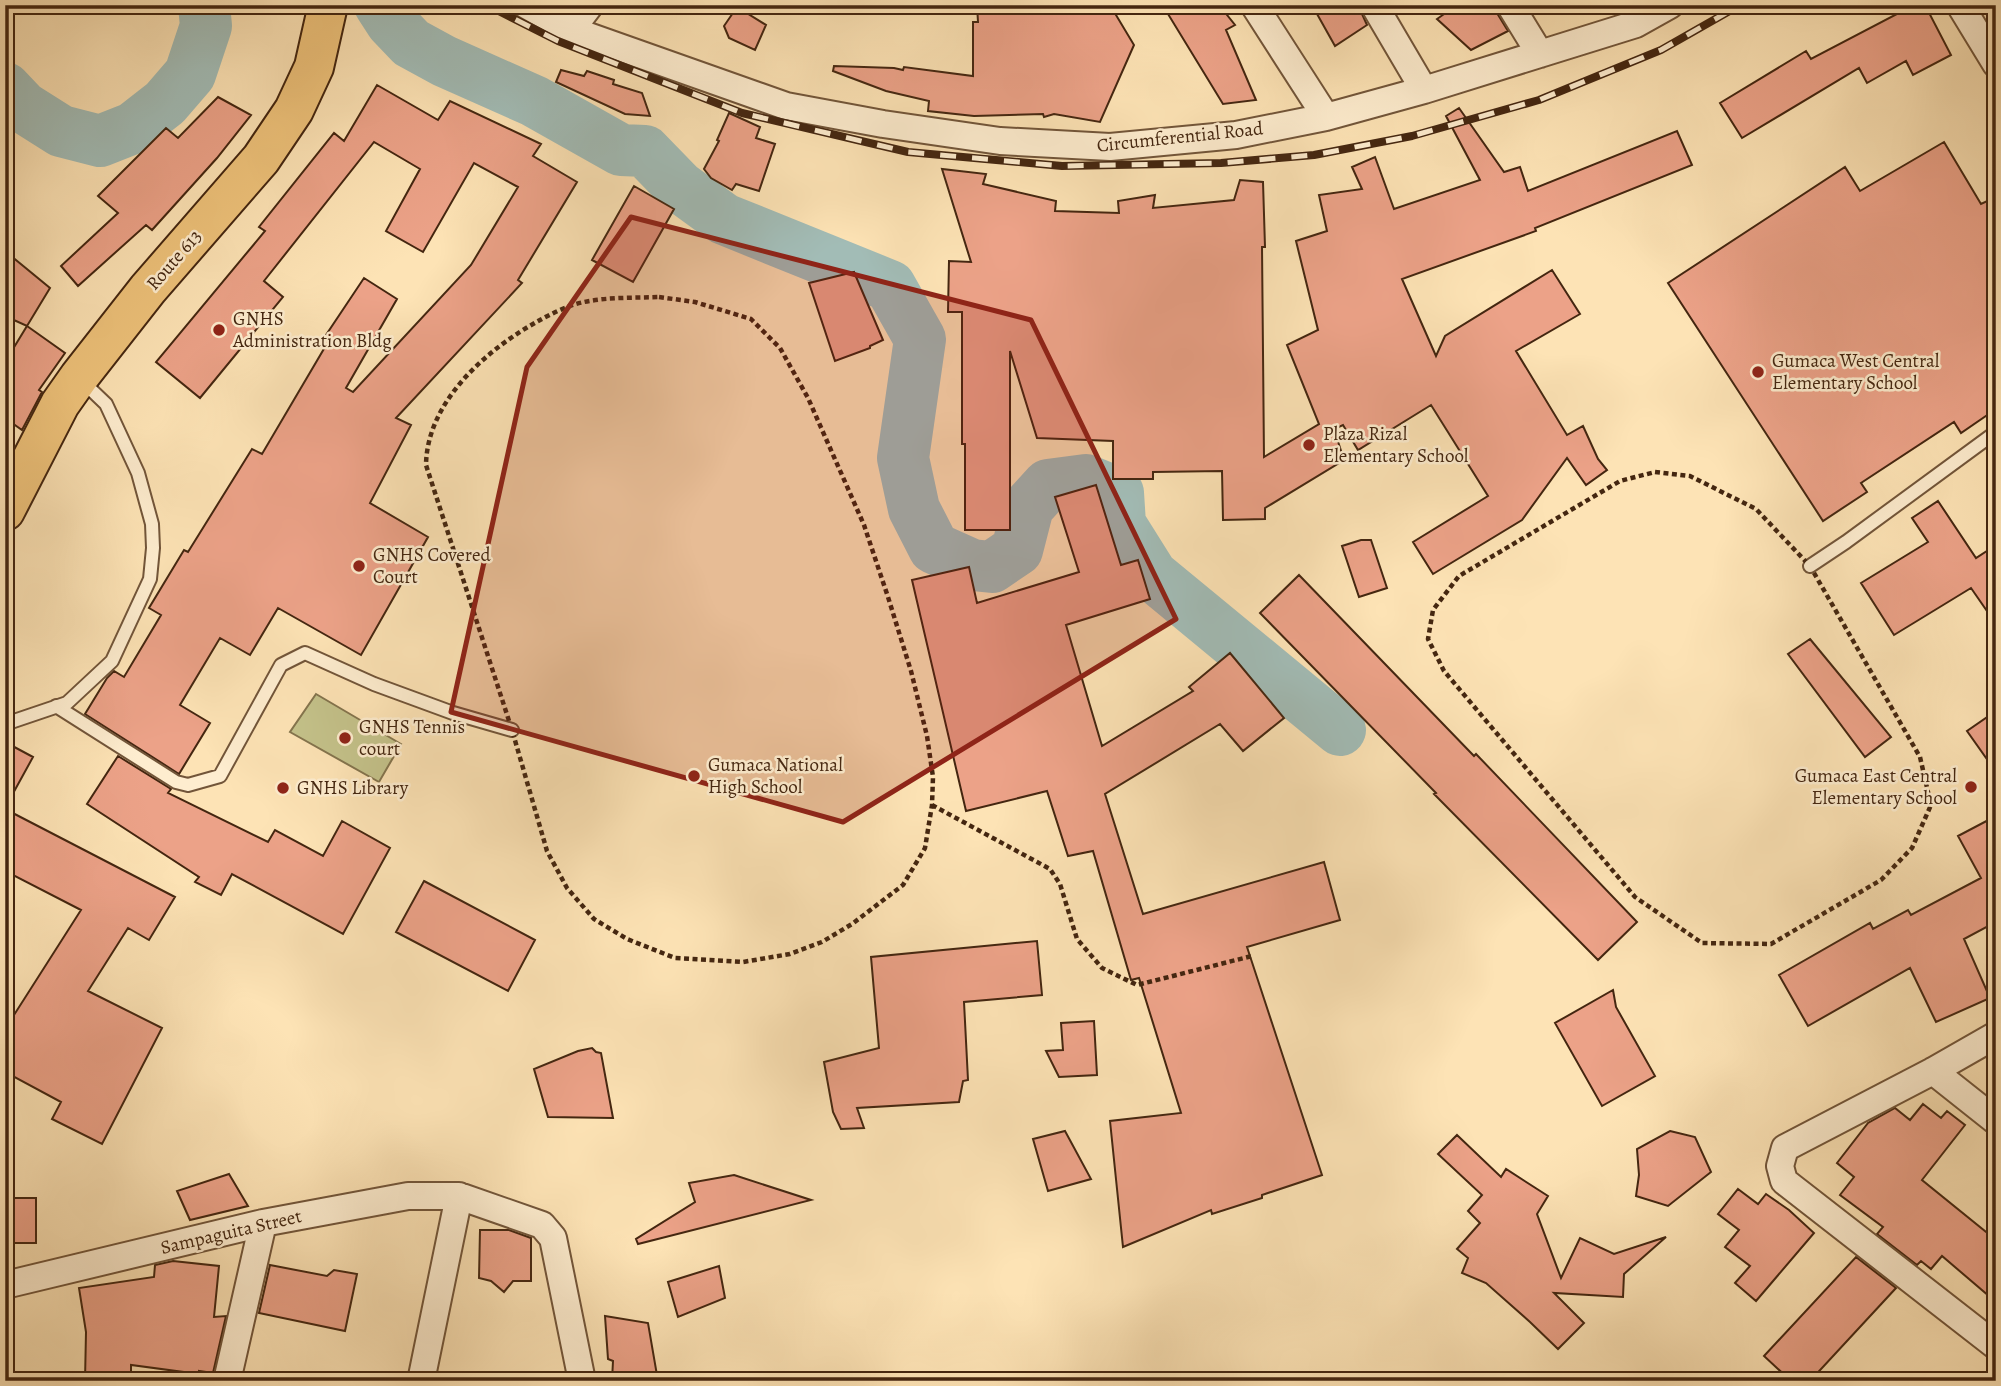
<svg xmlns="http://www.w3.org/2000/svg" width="2001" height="1386" font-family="Alegreya,serif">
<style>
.green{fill:#c4c28a;stroke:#84744d;stroke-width:2}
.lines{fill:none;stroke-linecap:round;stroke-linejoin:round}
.river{stroke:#a2bcb6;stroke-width:52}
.building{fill:#eca288;stroke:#442610;stroke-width:2}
.lane-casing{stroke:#725539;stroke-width:16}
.street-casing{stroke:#725539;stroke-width:30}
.primary-casing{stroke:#442610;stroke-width:42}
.path{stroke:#442610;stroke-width:4.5;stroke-dasharray:5 3.5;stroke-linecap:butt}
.lane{stroke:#feedcf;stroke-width:12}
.street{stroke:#feedcf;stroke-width:26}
.primary{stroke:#eec27a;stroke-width:38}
.rail-casing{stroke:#442610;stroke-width:8}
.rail{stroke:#feedcf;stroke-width:5;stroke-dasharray:16;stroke-linecap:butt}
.marked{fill:#8f2418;fill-opacity:0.2;stroke:#8f2418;stroke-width:5;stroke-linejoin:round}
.poi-dot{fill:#8f2418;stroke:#feedcf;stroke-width:2.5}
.labels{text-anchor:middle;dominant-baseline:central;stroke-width:5;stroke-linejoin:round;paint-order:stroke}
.street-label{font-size:19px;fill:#442610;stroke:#feedcf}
.poi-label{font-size:19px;fill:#442610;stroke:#feedcf;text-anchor:start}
</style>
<rect width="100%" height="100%" fill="#fde3b5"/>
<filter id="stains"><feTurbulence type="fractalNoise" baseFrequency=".00286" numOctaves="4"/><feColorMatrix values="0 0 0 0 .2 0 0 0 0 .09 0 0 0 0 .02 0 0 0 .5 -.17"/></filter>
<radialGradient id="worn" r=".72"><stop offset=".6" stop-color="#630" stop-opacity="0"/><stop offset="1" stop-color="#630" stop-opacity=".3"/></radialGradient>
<path class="green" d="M316 694 401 744 379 782 290 732Z"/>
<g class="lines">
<path class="river" d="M380 5 391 22 411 43 444 61 534 101 621 150 645 151 680 187 724 219 890 286 920 339 903 458 914 509 934 548 972 565 992 567 1017 550 1028 507 1048 485 1086 480 1118 493 1120 524 1152 575 1340 730
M5 88 23 107 61 131 100 141 133 128 165 103 190 74 206 26 204 5"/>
</g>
<path class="building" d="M977 5H1110L1134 45 1100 122 1054 114 1044 117 1043 114 974 116 928 111 929 101 886 91 833 71 834 66 894 68 903 70 904 67 973 76V22H978Z
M1187 5H1219L1235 25 1226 30 1256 100 1223 104 1168 14Z
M1312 5H1358L1367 25 1335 46Z
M1457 5H1494L1497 13 1508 31 1471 50 1437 19Z
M1914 5H1925L1951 55 1913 75 1906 61 1867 83 1859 68 1742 138 1720 103 1806 51 1811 59Z
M737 7 766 25 755 50 729 38 724 26Z
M561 70 584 76 587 71 614 80 613 84 642 93 650 116 625 114 556 82Z
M377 85 438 120 450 101 541 144 533 156 577 182 518 280 522 283 396 418 411 425 370 503 428 537 361 655 278 608 250 655 220 638 180 705 210 723 179 774 85 714 107 678 114 671 124 677 161 615 149 608 184 550 188 552 252 449 262 454 325 347 320 344 364 278 397 299 346 388 353 392 471 265 518 187 474 163 423 252 386 231 420 169 374 142 264 281 283 297 200 398 156 362 265 231 259 227 334 133 344 141Z
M218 97 251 115 217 158 152 230 146 225 78 286 61 266 118 213 98 196 166 128 178 138Z
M1459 108 1504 172 1520 167 1528 191 1677 131 1692 165 1535 228 1536 231 1402 279 1436 356 1445 336 1552 270 1580 314 1516 351 1567 435 1583 426 1598 459 1607 470 1586 485 1567 458 1522 520 1433 574 1413 542 1488 496 1431 405 1358 450 1343 425 1334 429 1344 460 1265 508V519L1223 520 1222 471 1153 472V479H1113V441L1037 438 1010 351V530H965V444H962V312H948L949 261 971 262 942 169 986 174 983 184 1056 201 1055 211 1119 213 1118 201 1155 195 1153 208 1234 200 1240 180 1263 182 1265 247H1262L1264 457 1319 424 1287 345 1318 330 1296 241 1327 231 1319 195 1362 189 1352 167 1375 157 1394 209 1480 180 1446 116Z
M729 113 760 127 756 138 775 144 759 191 736 184 732 190 711 178 704 169 719 141 717 140Z
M1944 142 1981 204 1996 197V409L1961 433 1954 422 1861 483 1867 492 1823 521 1668 283 1845 167 1860 191Z
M634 186 674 209 633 282 592 260Z
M5 251 50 288 27 326 5 316Z
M854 272 883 340 870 346V348L835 361 809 283Z
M27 326 65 353 39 390 42 392 22 430 5 418V362Z
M1096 485 1121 565 1138 560 1150 599 1066 625 1102 746 1193 691 1189 687 1230 653 1284 718 1243 751 1220 724 1105 794 1143 914 1324 862 1340 920 1247 947 1322 1175 1262 1195V1198L1212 1214 1211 1210 1123 1247 1110 1121 1181 1113 1139 978 1131 980 1093 851 1068 856 1047 791 966 811 912 580 969 567 977 603 1079 572 1055 497Z
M1938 501 1976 558 1996 545V624L1971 588 1894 635 1861 583 1928 542 1912 518Z
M1361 540H1371L1387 588 1359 597 1342 546Z
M1299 575 1474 756 1476 754 1637 922 1598 960 1434 794 1436 793 1260 613Z
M1810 639 1891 737 1865 757 1788 654Z
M1996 711V772L1967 731Z
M5 742 33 757 5 808Z
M118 756 171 789 168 793 268 842 275 830 323 856 342 821 390 848 343 934 232 874 221 895 195 882 199 877 87 804Z
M5 809 175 897 149 940 128 928 88 991 162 1028 102 1144 52 1119 61 1102 5 1072V1010L14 1015 81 910 5 871Z
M1996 816V922L1964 939 1990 998 1936 1022 1910 968 1808 1026 1779 975 1870 923 1873 929 1908 910 1911 915 1981 878 1958 836Z
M424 881 535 940 508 991 396 932Z
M1037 941 1042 995 964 1002 968 1080 963 1081 959 1102 857 1108 864 1128 841 1129 833 1112 824 1062 879 1048 871 957Z
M1613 990 1616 1007 1655 1076 1602 1106 1555 1023Z
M1094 1021 1097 1075 1059 1077 1046 1051 1063 1050 1061 1023Z
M592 1048 596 1052 601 1053 613 1118 548 1117 534 1069 578 1051Z
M1923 1104 1941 1118 1947 1111 1965 1125 1922 1180 1996 1240V1302L1942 1256 1931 1269 1921 1261 1917 1265 1877 1234 1883 1227 1840 1195 1854 1177 1837 1163 1868 1123 1895 1108 1910 1120Z
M1065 1131 1091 1179 1048 1191 1033 1139Z
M1670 1131 1695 1137 1711 1172 1668 1206 1636 1196 1639 1175 1637 1149Z
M1457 1135 1501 1177 1506 1169 1548 1196 1537 1214 1561 1278 1580 1238 1614 1254 1666 1237 1624 1274 1623 1297 1554 1293 1584 1323 1558 1349 1530 1322 1486 1283 1462 1273 1468 1258 1457 1249 1480 1223 1468 1211 1482 1195 1438 1154Z
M229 1174 248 1206 190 1220 177 1191Z
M734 1175 811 1200 638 1244 636 1239 695 1202 689 1183Z
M1738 1189 1758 1204 1766 1194 1789 1210 1814 1233 1756 1301 1735 1283 1750 1266 1725 1247 1739 1230 1718 1214Z
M5 1198H36V1243H5Z
M480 1230H509L531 1238V1281H513L504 1292 491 1281 479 1278Z
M1856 1257 1896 1288 1810 1381H1791L1764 1356Z
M173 1261 219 1266 214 1317 226 1316 213 1373 199 1371V1374L131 1365V1381H85L86 1332 79 1288 154 1277 155 1265Z
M270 1265 327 1276 334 1270 357 1274 345 1331 259 1313Z
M719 1266 725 1298 678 1317 668 1282Z
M605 1316 648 1323 658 1381H612L613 1361 608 1359Z"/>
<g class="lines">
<g class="lane-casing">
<path id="lane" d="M1810 566 1846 542 1996 432
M56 706 176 782 188 785 220 776 281 665 305 653 374 684 453 713 512 730
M5 724 67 703 112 661 150 579 153 548 152 524 138 473 106 404 82 381"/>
</g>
<g class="street-casing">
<path id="street" d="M526 5 571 30 786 106 883 124 1000 141 1110 147 1236 135 1326 117 1424 90 1636 24 1670 5
M1254 5 1326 117
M1374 5 1424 90
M1510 5 1540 54
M1960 5 1996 64
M571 30 590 5
M1996 1035 1933 1071 1785 1148 1780 1166 1784 1181 1996 1346
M1933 1071 1996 1121
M5 1285 263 1223 408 1196H459L542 1225 553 1238 582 1381
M227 1381 263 1223
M421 1381 459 1196"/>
</g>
<g class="primary-casing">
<path id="primary" d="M5 511 60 404 79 377 148 289 261 159 294 110 314 67 328 5"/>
</g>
<path class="path" d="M659 297 695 302 751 319 780 348 808 398 864 525 888 597 911 671 927 736 933 777 932 805 925 848 903 885 852 924 822 942 790 954 743 962 675 958 627 939 594 919 567 888 547 851 512 730 426 465C427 401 487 349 540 320 553 313 569 305 584 302 608 297 634 298 659 297Z
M1655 472 1690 476 1756 509 1810 566 1920 757 1931 805 1912 848 1881 880 1771 944 1702 943 1635 897 1444 671 1428 639 1433 610 1459 576 1620 481Z
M932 805 1050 869 1060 884 1077 939 1102 968 1137 985 1252 956"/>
<use href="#lane" class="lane"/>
<use href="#street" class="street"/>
<use href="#primary" class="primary"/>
<g class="rail-casing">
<path id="rail" d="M487 5 558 41 742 113 908 152 1062 166 1221 163 1314 155 1412 136 1539 100 1661 50 1740 5"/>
</g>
<use href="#rail" class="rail"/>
</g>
<path class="marked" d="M631 217 1031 320 1176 619 843 822 451 712 527 367Z"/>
<g class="poi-dot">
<circle cx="219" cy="330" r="7"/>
<circle cx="1758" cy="372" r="7"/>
<circle cx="1309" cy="445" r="7"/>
<circle cx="359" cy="566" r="7"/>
<circle cx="345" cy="738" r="7"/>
<circle cx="694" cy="776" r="7"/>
<circle cx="1971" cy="787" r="7"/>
<circle cx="283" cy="788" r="7"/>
</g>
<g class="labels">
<g class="street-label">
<text transform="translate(1180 137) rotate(-6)">Circumferential Road</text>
<text transform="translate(174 260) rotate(-49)">Route 613</text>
<text transform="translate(231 1232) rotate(-13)">Sampaguita Street</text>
</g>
<g class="poi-label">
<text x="233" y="319">GNHS<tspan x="233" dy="22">Administration Bldg</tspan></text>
<text x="1772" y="361">Gumaca West Central<tspan x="1772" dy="22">Elementary School</tspan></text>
<text x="1323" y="434">Plaza Rizal<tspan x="1323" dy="22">Elementary School</tspan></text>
<text x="373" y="555">GNHS Covered<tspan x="373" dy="22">Court</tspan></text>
<text x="359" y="727">GNHS Tennis<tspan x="359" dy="22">court</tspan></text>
<text x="708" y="765">Gumaca National<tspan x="708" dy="22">High School</tspan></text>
<text x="1957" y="776" text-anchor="end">Gumaca East Central<tspan x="1957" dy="22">Elementary School</tspan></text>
<text x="297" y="788">GNHS Library</text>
</g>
</g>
<rect width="2001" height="1386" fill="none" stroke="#fde3b5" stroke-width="28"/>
<rect x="7" y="7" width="1987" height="1372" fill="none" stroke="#442610" stroke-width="3.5"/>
<rect x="14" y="14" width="1973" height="1358" fill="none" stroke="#442610" stroke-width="2"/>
<rect width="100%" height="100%" filter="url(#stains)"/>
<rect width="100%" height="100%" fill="url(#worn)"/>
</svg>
